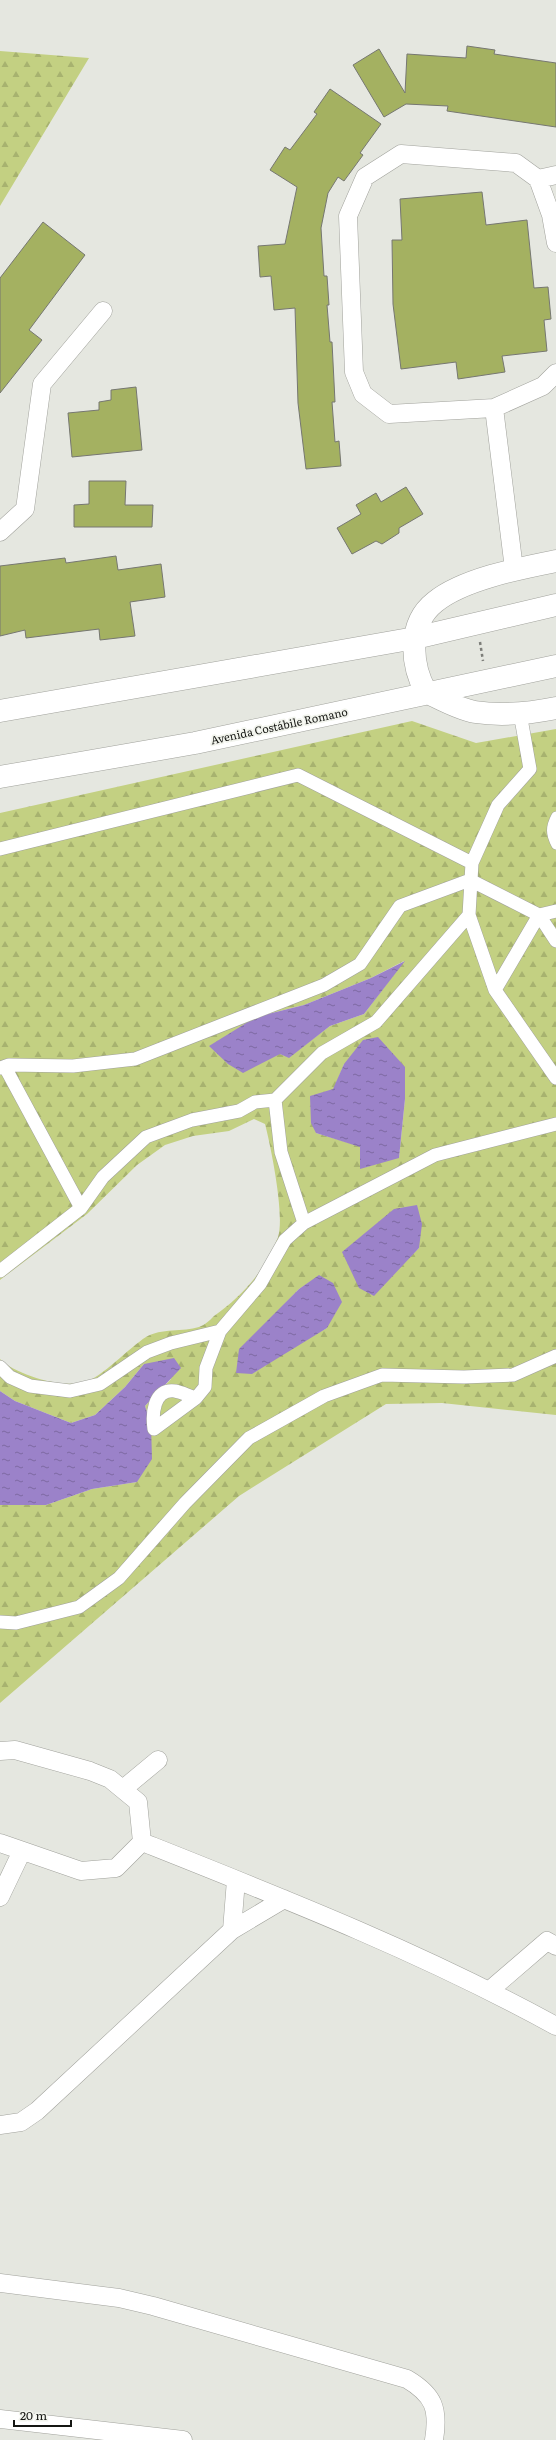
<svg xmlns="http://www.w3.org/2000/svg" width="556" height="2440" font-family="Literata,serif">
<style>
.forest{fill:url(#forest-firs);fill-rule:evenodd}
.water{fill:url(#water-ripples)}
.building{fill:#a4b161;stroke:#767771}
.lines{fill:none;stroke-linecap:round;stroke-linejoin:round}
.service-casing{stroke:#a1a29c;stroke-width:10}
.pedestrian-casing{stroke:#a1a29c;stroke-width:14}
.minor-casing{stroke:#a1a29c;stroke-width:19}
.secondary-casing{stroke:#a1a29c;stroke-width:23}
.path{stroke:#7d7e79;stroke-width:2.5;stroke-dasharray:3 3;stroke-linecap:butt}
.service{stroke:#fff;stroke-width:9}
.pedestrian{stroke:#fff;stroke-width:13}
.minor{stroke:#fff;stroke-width:18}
.secondary{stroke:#fff;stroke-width:22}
.labels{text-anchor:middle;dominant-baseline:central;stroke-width:3.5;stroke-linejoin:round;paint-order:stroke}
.street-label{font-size:11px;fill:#151613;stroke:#f2f4ed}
</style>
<defs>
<pattern id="forest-firs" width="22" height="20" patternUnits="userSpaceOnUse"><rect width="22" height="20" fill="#c3d082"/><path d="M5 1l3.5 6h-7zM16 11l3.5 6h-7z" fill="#a7b26f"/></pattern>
<pattern id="water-ripples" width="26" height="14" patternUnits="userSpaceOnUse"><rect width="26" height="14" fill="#9b82c9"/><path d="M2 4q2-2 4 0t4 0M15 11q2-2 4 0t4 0" fill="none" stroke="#7d69a2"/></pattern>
</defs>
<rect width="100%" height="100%" fill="#e5e7e0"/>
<path class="forest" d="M0 51 89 58 0 206Z
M412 721 476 743 556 729V1415L442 1403 386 1404 239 1496 0 1703V1505H46L92 1489 137 1482 151 1424 145 1406 171 1379 144 1364 125 1387 95 1415 71 1423 15 1401 0 1391V1359C16 1375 63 1389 85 1382 101 1378 130 1347 146 1337 161 1328 183 1332 199 1327 205 1325 210 1320 214 1316 242 1296 266 1270 278 1237 285 1216 271 1147 265 1124L254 1119 229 1131 193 1136 165 1145 137 1165 87 1214 0 1280V813ZM404 961 364 1014 330 1026 289 1057 280 1054 256 1017 304 1005 371 978ZM344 1064 405 1067V1099L399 1158 316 1133ZM362 1236 419 1248 399 1267 343 1252ZM319 1276 327 1328 289 1349 277 1312 299 1289Z"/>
<path class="water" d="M405 961 364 1014 330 1026 289 1058 280 1054 243 1073 228 1064 209 1046 256 1017 304 1005 371 978Z
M378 1037 405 1067V1099L399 1158 360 1169V1147L316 1133 311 1123 310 1096 333 1089 344 1064 363 1040Z
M417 1205 422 1224 419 1248 374 1296 359 1288 342 1252 394 1209Z
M319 1275 333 1283 342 1302 327 1328 252 1374 236 1373 239 1349 299 1289Z
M174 1358 181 1368 145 1406 151 1424 152 1459 137 1482 92 1489 46 1505H0V1391L15 1401 71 1423 95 1415 125 1387 144 1364Z"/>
<path class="building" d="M467 46 495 50 494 54 556 63V127L447 111 448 106 406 104 384 117 353 65 379 49 405 93 407 54 466 58Z
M330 89 381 124 360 153 363 155 344 181 338 177 328 193 321 228 324 276H327L329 305H327L330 342H332L335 402H332L335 442 339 441 341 466 306 469 298 403 295 308 274 310 271 276 260 277 258 246 285 244 297 187 270 170 285 147 290 150 317 114 314 112Z
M482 192 486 225 527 220 534 288 548 287 551 319 544 320 547 351 502 356 505 372 458 379 456 362 401 369 393 304 392 240H402L400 199Z
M43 222 85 255 29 330 42 340 0 393V278Z
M136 387 142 450 72 457 68 413 99 410V402L111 400V390Z
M89 481H126L125 505H153L152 527H74V505L89 504Z
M406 487 423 514 399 528V533L382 544 376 541 352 554 337 528 361 514 356 505 376 493 381 502Z
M116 556 118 570 161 564 165 597 130 602 135 636 100 640 99 629 26 638 25 630 0 636V566L65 558 66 563Z"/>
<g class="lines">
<g class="service-casing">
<path id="service" d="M556 816C550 827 550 834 556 845"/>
</g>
<g class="pedestrian-casing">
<path id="pedestrian" d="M0 849 298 775 472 863
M469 915 472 863 498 805 530 769 520 713
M495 990 539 915 556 911
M5 1067 81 1208
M0 1068 9 1065 73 1066 135 1059 324 985 360 964 400 906 470 880 539 915 556 941
M275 1100 322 1053 376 1022 469 915 495 990 556 1078
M304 1223 435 1155 556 1124
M0 1271 81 1208 103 1177 146 1137 192 1120 239 1111 255 1102 275 1100 281 1152 304 1223 285 1240 260 1284 220 1331 171 1343 147 1352 100 1384 70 1391 30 1386 10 1377 0 1367
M196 1398C189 1396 181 1392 175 1391 153 1388 152 1415 154 1429L196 1398 205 1387 206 1368 220 1331
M0 1622 16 1623 79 1607 119 1578 185 1503 249 1438 324 1396 382 1375 464 1377 513 1375 556 1356"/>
</g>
<g class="minor-casing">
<path id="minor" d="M538 179 556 175
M556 243 551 215 538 179 516 163 401 154 365 177 348 216 354 372 363 394 389 414 494 408 543 386 556 373
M494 408 514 569
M0 532 25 509 42 384 103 311
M0 1751 15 1750 90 1771 110 1779 138 1802 142 1842
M123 1789 158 1760
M142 1842C283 1898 423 1953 556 2026
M0 1843 81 1871 116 1868 142 1842
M0 1897 22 1851
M232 1930 236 1880
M490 1990 547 1941 556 1946
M0 2125 21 2122 37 2111 232 1930 284 1899
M0 2283 119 2298 153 2306 407 2379C434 2395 439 2409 434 2440
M0 2419 183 2440"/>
</g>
<g class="secondary-casing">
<path id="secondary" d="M556 561C521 568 463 579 435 602 407 624 411 665 426 692 441 699 458 709 475 712 501 716 531 713 556 708
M0 711 415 638 556 605
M0 777 195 743 556 666"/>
</g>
<path class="path" d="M480 642 483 661"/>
<use href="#service" class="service"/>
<use href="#pedestrian" class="pedestrian"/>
<use href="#minor" class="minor"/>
<use href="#secondary" class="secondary"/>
</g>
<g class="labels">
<g class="street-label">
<text transform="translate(279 725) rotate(-12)">Avenida Costábile Romano</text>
</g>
</g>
<path d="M14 2420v6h57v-6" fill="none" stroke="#151613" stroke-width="2"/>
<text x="20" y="2420" font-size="12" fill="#151613" stroke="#f2f4ed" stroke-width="3" paint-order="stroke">20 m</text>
</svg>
